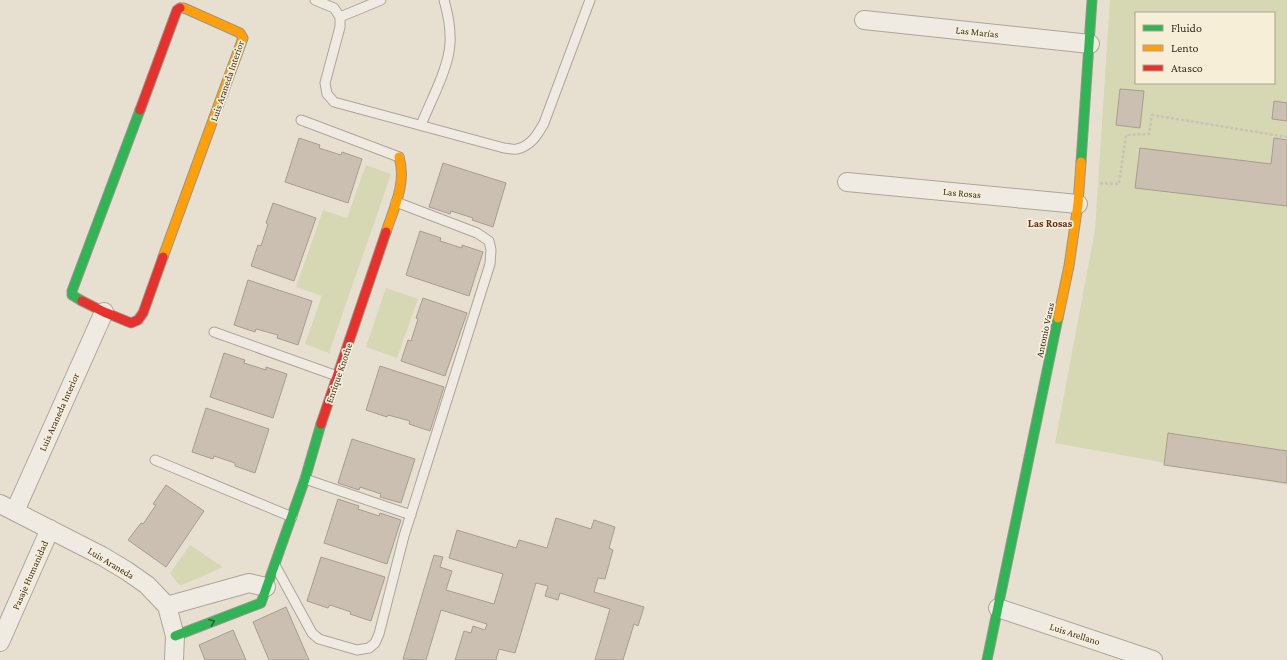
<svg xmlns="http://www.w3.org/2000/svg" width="1287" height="660" font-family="'Crimson Pro',serif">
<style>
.green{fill:#d6d7b3;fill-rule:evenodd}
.building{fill:#cbbfb2;stroke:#a89c90}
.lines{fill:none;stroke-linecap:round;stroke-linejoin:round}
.lane-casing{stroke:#ada599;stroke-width:11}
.street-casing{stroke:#ada599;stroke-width:20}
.fast-casing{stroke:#9c958a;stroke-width:11}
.slow-casing{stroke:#9c958a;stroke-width:11}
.jam-casing{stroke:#9c958a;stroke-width:11}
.path{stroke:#c8c2b9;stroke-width:2.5;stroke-dasharray:3 2;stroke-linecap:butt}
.lane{stroke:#efebe3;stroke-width:9}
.street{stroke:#efebe3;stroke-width:18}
.fast{stroke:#30b455;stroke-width:9}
.slow{stroke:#ff9f0a;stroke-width:9}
.jam{stroke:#e5322d;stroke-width:9}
.oneway{stroke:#385d33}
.labels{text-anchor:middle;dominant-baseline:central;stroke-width:3.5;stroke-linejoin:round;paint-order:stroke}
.street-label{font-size:10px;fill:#3d2e20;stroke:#f7eed8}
.neighbourhood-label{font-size:11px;font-weight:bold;fill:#6b2e1e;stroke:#f7eed8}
</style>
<rect width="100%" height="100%" fill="#e7e0d1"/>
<path class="green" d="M1110 0H1287V485L1055 443 1095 230ZM1136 13H1274V83H1136Z
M366 165 391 174 329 353 305 344 322 296 296 287 323 210 347 218Z
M386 288 418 299 397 358 366 347Z
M190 545 223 567 180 586 170 573Z"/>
<path class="building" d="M1120 89 1144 91 1140 128 1116 125Z
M1274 101 1287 103V121L1272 119Z
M299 138 320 145 319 148 341 155 342 152 362 159 348 203 285 182Z
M1274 138 1287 140V206L1135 188 1140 148 1271 164Z
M443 163 506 183 493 227 472 220 473 218 451 211 450 214 429 207Z
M273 203 316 218 294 281 251 266 258 245 261 246 268 224 266 223Z
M420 231 441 238 440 241 462 248V245L483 252 469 296 406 275Z
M248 280 312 301 298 345 277 338 278 335 256 329 255 332 234 325Z
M423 298 467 313 445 376 401 361 408 340 411 341 418 319 416 318Z
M224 353 245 360 244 363 266 370V367L287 374 273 418 210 397Z
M380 366 444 387 430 431 409 424 410 421 388 415 387 417 366 410Z
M206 408 269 429 255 473 235 466V463L214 456 213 459 192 452Z
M1168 433 1287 451V483L1164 465Z
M352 439 415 459 401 503 380 497 381 494 360 487 359 490 338 483Z
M166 485 204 511 166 567 128 540 141 523 143 524 156 505 153 504Z
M338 499 359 506 358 509 379 516 380 513 401 520 387 564 324 543Z
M556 518 591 529 594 520 615 527 609 548 613 550 605 579 598 578 594 592 644 607 638 626 634 624 623 660H595L610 609 560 593 558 600 545 596 548 586 536 583 515 653 499 649 496 660H455L464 631 471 633 473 626 485 630 487 624 441 610 426 660 403 659 434 555 443 557 440 567 452 571 446 590 494 604 503 574 449 558 457 530 516 548 519 540 547 548Z
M321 557 385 577 371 621 350 614 351 612 330 605 328 608 307 601Z
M286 607 309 660H269L253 622Z
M233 630 246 660H205L199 645Z"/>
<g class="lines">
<g class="lane-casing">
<path id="lane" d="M315 0 334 8 340 17V27L325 83 327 94 334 102 504 148C508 148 513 150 517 149 531 146 538 134 544 123L590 0
M340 17 381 0
M301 120 399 157
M421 125C430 102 449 68 450 43 451 28 448 14 444 0
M214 332 337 376
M155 460 292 517
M305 479 411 515
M276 567 312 633 319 639 357 650 369 648 375 643 379 634 404 536 490 264 491 250 489 241 477 233 396 202"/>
</g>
<g class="street-casing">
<path id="street" d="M864 20 1090 44
M847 182 1078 204
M0 504 102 556 127 571 147 585 167 606 175 636 174 660
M15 511 104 312
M167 606 249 583 266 587
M998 608 1153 660
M0 642 50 529"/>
</g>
<g class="fast-casing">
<path id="fast" d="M1081 162 1092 0
M82 301 72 295V291L140 110
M175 636 261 603 305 479 321 424
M987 660 1058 318"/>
</g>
<g class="slow-casing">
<path id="slow" d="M386 232C394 208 407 182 399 157
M163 257 243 38 240 33 184 8H180
M1058 318 1069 266 1078 204 1081 162"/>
</g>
<g class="jam-casing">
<path id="jam" d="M140 110 177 10 180 8
M82 301 104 312 131 323 138 320 143 313 163 257
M321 424 386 232"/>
</g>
<path class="path" d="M1100 183 1119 184 1126 135 1149 134 1152 115 1287 137"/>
<use href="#lane" class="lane"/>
<use href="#street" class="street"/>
<use href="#fast" class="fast"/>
<use href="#slow" class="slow"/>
<use href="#jam" class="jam"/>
</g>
<defs><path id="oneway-chevron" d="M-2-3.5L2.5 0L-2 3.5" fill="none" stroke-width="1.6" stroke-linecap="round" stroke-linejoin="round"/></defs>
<use class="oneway" href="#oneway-chevron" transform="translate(212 622) rotate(-21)"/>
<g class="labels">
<g class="street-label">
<text transform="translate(977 32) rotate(6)">Las Marías</text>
<text transform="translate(227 81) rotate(-71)">Luis Araneda Interior</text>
<text transform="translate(962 193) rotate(5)">Las Rosas</text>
<text transform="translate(1045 330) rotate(-78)">Antonio Varas</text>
<text transform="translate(339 373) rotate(-71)">Enrique Knothe</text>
<text transform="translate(59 412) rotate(-66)">Luis Araneda Interior</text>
<text transform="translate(111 563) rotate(31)">Luis Araneda</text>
<text transform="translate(30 575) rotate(-66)">Pasaje Humanidad</text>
<text transform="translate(1075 634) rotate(18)">Luis Arellano</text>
</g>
<g class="neighbourhood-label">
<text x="1050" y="223">Las Rosas</text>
</g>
</g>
<rect x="1135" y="12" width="140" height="72" fill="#f7eed8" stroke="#ada18e"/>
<rect x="1143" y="25" width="20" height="6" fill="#30b455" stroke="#ada18e"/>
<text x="1171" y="32" font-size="12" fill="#3d2e20">Fluido</text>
<rect x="1143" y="45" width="20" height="6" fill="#ff9f0a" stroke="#ada18e"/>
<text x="1171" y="52" font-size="12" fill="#3d2e20">Lento</text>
<rect x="1143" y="65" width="20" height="6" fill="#e5322d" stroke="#ada18e"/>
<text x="1171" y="72" font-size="12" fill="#3d2e20">Atasco</text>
</svg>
